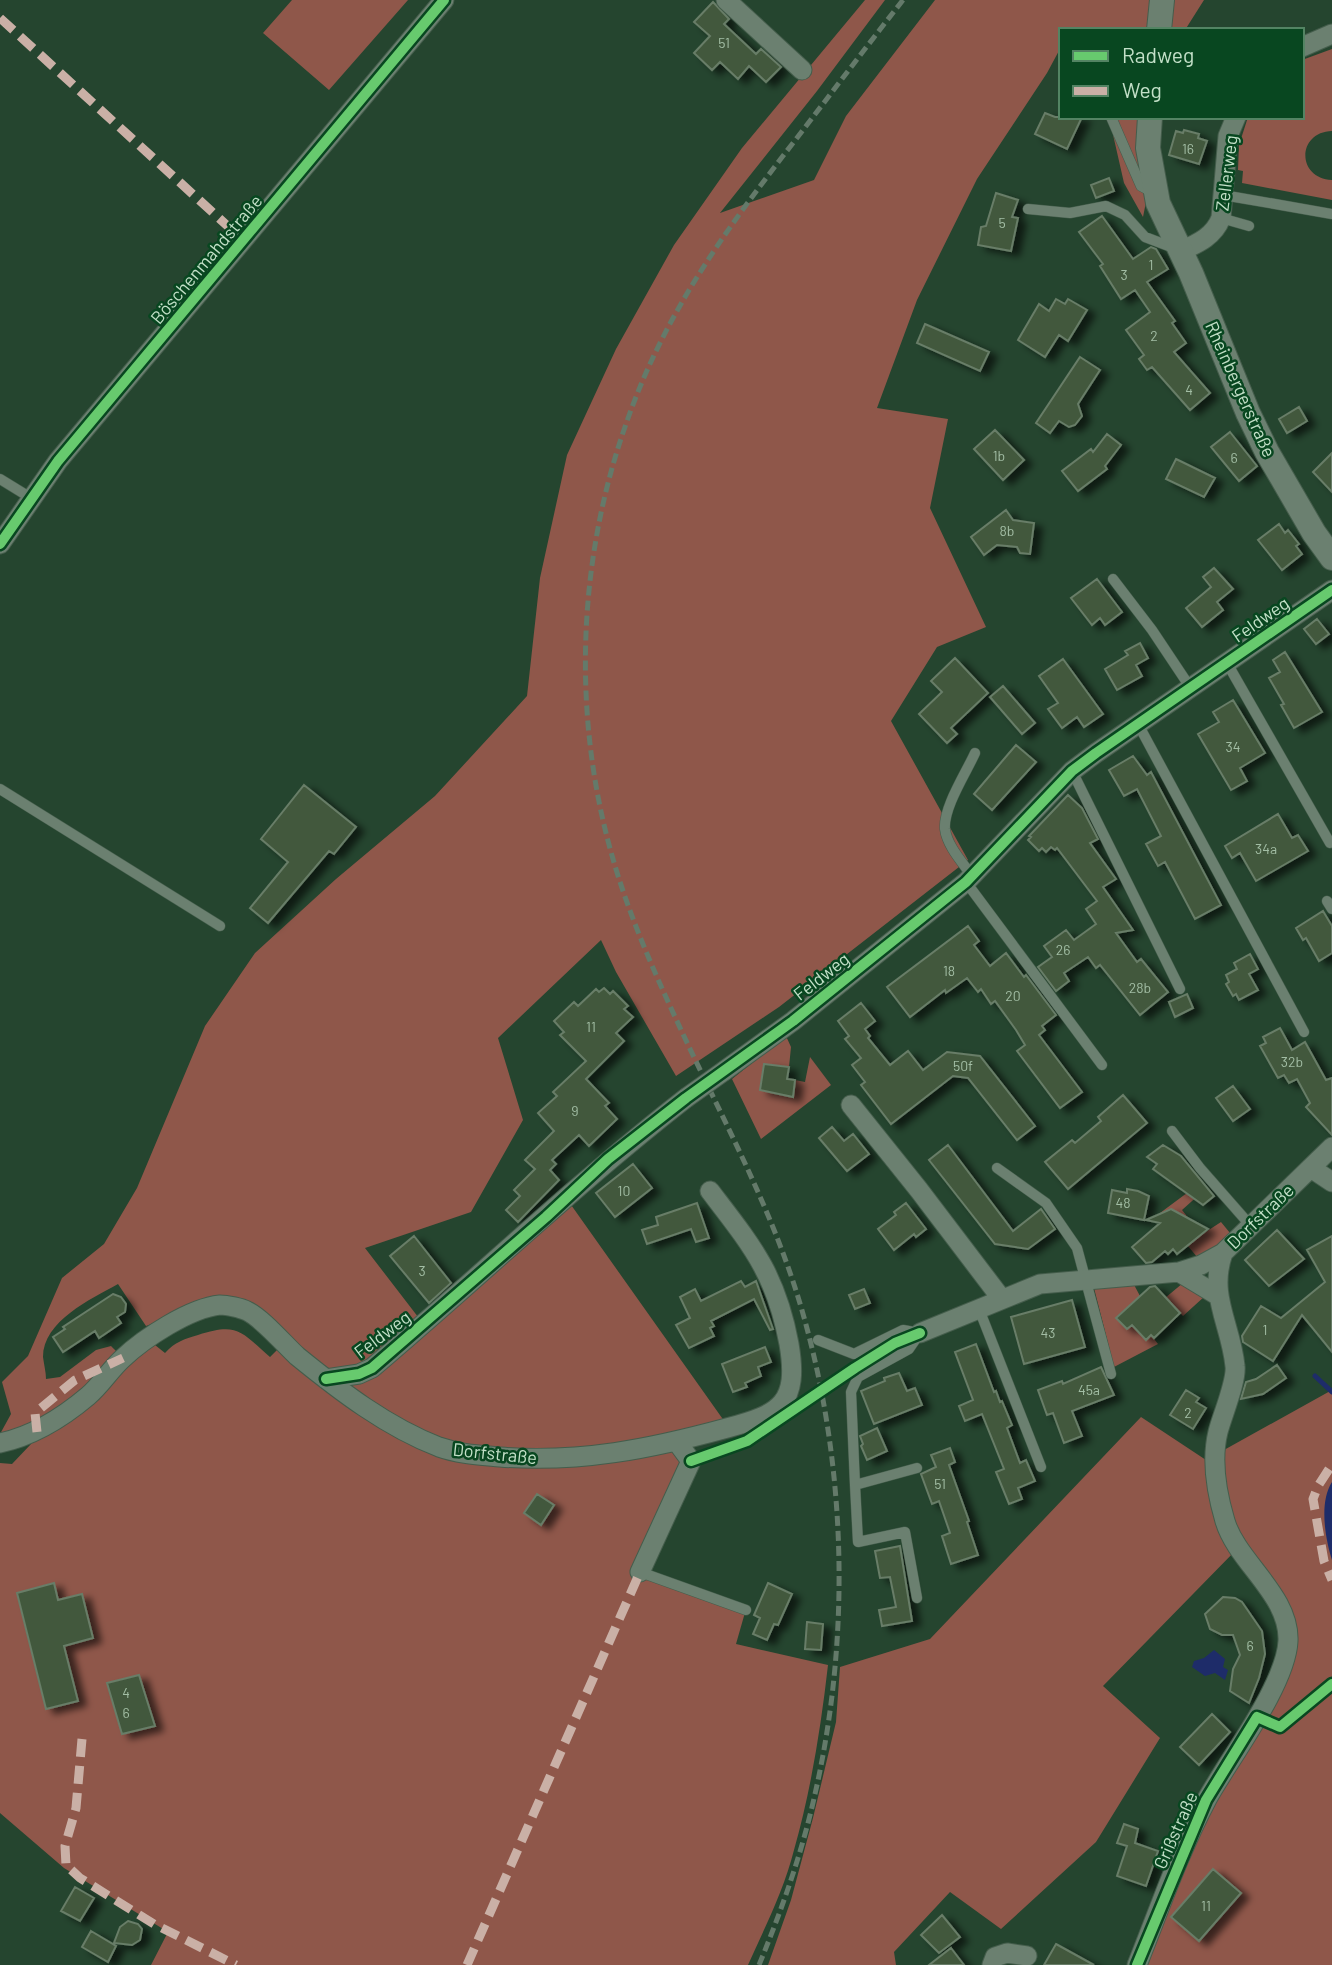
<svg xmlns="http://www.w3.org/2000/svg" width="1332" height="1965" font-family="Barlow,sans-serif">
<style>
.green{fill:#8f574a;fill-rule:evenodd}
.water{fill:#1e2c69}
.lines{fill:none;stroke-linecap:round;stroke-linejoin:round}
.stream{stroke:#1e2c69;stroke-width:5}
.building{fill:#42583d;stroke:#687d67;stroke-width:2;filter:url(#shadow)}
.service-casing{stroke:#455d4c;stroke-width:11}
.minor-casing{stroke:#455d4c;stroke-width:21}
.tertiary-casing{stroke:#455d4c;stroke-width:26}
.service{stroke:#6b8070;stroke-width:10}
.minor{stroke:#6b8070;stroke-width:19}
.tertiary{stroke:#6b8070;stroke-width:24}
.rail{stroke:#647a6a;stroke-width:5;stroke-dasharray:10 5;stroke-linecap:butt}
.minor-bridge-casing{stroke:#455d4c;stroke-width:21;stroke-linecap:butt}
.minor-bridge{stroke:#6b8070;stroke-width:19}
.quiet{stroke:#cab0a6;stroke-width:9;stroke-dasharray:18 9;stroke-linecap:butt}
.cycleway-casing{stroke:#084720;stroke-width:15}
.cycleway{stroke:#67ca6e;stroke-width:10}
.labels{text-anchor:middle;dominant-baseline:central;stroke-width:5;stroke-linejoin:round;paint-order:stroke}
.number-label{font-size:14px;fill:#a3bea5}
.street-label{font-size:18px;fill:#c3e0c8;stroke:#084720}
</style>
<defs>
<filter id="shadow"><feDropShadow dx="8" dy="4.5" stdDeviation="3.5" flood-color="#0009"/></filter>
</defs>
<rect width="100%" height="100%" fill="#25452f"/>
<path class="green" d="M292 0H408L329 90 263 33Z
M865 0H885L817 91 720 213 814 180 846 116 935 0H1204L1185 30H1061V47L1047 73 977 179 917 300 877 408 948 419 930 508 986 627 937 647 891 721 968 860 779 1007 676 1076 616 972 601 940 498 1038 523 1120 471 1212 365 1248 425 1326 569 1202 727 1425 679 1440 689 1461 642 1571 746 1609 736 1644 828 1665C821 1727 811 1790 794 1850 784 1890 765 1927 748 1965H151L168 1932 64 1868 0 1813V1463L12 1464 31 1444 0 1434 11 1414 2 1382 28 1356 62 1278 104 1244 137 1188 205 1026 255 953 336 879 435 796 527 696 540 578 567 455 616 349 674 245 742 148ZM118 1284 146 1326 190 1311 249 1309 279 1348 270 1357C241 1332 238 1322 198 1335 184 1339 175 1342 165 1353L155 1345 123 1358 111 1346 96 1350 60 1377 46 1379C46 1372 44 1365 43 1357 43 1321 91 1299 118 1284Z
M1332 49V131C1297 132 1296 178 1332 180V200L1242 183 1243 171 1238 170 1239 145 1248 117H1302V60Z
M1109 117H1160V132L1143 217 1124 183Z
M786 1036 791 1047 789 1067 764 1064 761 1090 774 1091V1094L793 1097 795 1080 805 1082 810 1057 831 1085 761 1139 732 1079Z
M1195 1187 1201 1193 1182 1210 1190 1220 1198 1237 1221 1222 1230 1233 1210 1253 1198 1258 1160 1213Z
M1132 1281 1140 1296 1117 1318 1127 1329 1132 1325 1146 1340 1151 1335 1158 1344 1114 1367 1094 1288Z
M1183 1283 1205 1296 1183 1316 1165 1298Z
M1332 1390V1965H1138L1174 1876 1257 1719 1286 1623 1238 1548 1103 1686 1160 1738 1096 1842 1001 1929 950 1892 894 1952 896 1965H768L791 1900 813 1818 836 1722 840 1667 930 1639 1141 1417 1206 1460Z"/>
<path class="water" d="M1332 1482V1560C1325 1538 1319 1502 1332 1482Z
M1214 1650 1225 1659 1223 1667 1228 1670 1225 1680 1215 1673 1205 1676 1192 1667 1194 1661 1204 1658Z"/>
<g class="lines">
<path class="stream" d="M1315 1376 1332 1392"/>
</g>
<path class="building" d="M713 2 729 19 724 24 756 54 761 49 781 67 766 82 749 66 738 79 720 62 712 70 694 53 710 36 694 22Z
M1045 113 1055 117H1082L1067 149 1035 134Z
M1184 130 1199 134 1198 138 1207 141 1199 164 1169 155 1176 131 1183 133Z
M1109 178 1114 191 1096 198 1091 185Z
M996 193 1018 200 1012 217 1018 218 1011 251 978 245 981 227 986 226Z
M1102 216 1133 259 1151 247 1156 249 1168 269 1147 282 1175 321 1172 323 1186 343 1174 352 1210 393 1190 410 1152 367 1147 370 1139 359 1144 355 1126 330 1150 312 1135 290 1121 299 1100 266 1103 264 1079 232Z
M1056 299 1065 304 1068 299 1087 310 1068 341 1059 335 1045 357 1018 340 1039 304 1049 311Z
M925 324 989 352 980 371 917 343Z
M1080 357 1100 370 1078 404 1082 416 1075 425 1069 427 1059 421 1050 433 1036 423Z
M1299 407 1307 421 1287 433 1279 419Z
M995 430 1024 460 1003 480 974 449Z
M1230 432 1257 466 1239 481 1211 447Z
M1107 434 1121 445 1105 466 1107 469 1078 491 1062 471 1091 449 1093 452Z
M1332 453V492L1313 472Z
M1176 459 1215 478 1204 497 1166 479Z
M1006 510 1013 520 1034 523 1030 554 1020 553 1017 547 997 545 984 555 971 537Z
M1279 524 1285 533 1288 530 1299 544 1296 546 1302 554 1282 570 1258 540Z
M1214 568 1233 589 1217 602 1223 610 1202 627 1186 608 1211 587 1203 577Z
M1097 579 1122 612 1105 625 1100 618 1092 625 1071 598Z
M1317 619 1329 634 1316 644 1304 629Z
M1140 643 1148 658 1136 665 1142 676 1117 690 1105 669 1128 655 1125 651Z
M1285 652 1322 712 1294 728 1281 705 1284 704 1269 678 1280 672 1273 660Z
M955 658 988 693 951 728 957 734 947 743 919 714 942 692 931 681Z
M1063 659 1103 714 1084 727 1077 717 1062 728 1048 709 1058 703 1039 676Z
M1003 686 1035 723 1022 734 990 697Z
M1233 700 1265 753 1240 768 1247 781 1231 790 1198 734 1219 722 1213 712Z
M1016 745 1036 762 992 810 974 794Z
M1133 756 1147 775 1151 772 1221 905 1195 919 1165 862 1158 866 1146 844 1161 836 1137 789 1124 796 1109 770Z
M304 785 356 827 334 854 329 851 268 923 250 908 288 862 261 839Z
M1068 795 1082 808 1098 839 1090 843 1116 879 1103 887 1133 930 1116 933 1137 962 1141 959 1168 992 1140 1015 1100 965 1096 968 1088 957 1064 973 1069 981 1056 991 1038 967 1052 957 1044 946 1066 930 1074 940 1096 924 1086 909 1097 901 1057 848 1055 850 1051 847 1046 852 1042 848 1039 851 1028 840 1031 837 1029 836Z
M1278 814 1292 838 1298 835 1308 851 1256 881 1240 853 1232 858 1225 846Z
M1323 911 1332 926V953L1319 961 1306 938 1303 940 1296 928Z
M968 926 979 941 974 945 990 966 1006 953 1024 977 1026 975 1056 1015 1042 1026 1045 1030 1039 1035 1082 1092 1060 1108 1017 1051 1025 1045 1016 1030 995 1001 991 1004 981 989 978 992 967 978 946 993 945 990 910 1017 887 987Z
M1250 954 1258 969 1249 974 1258 990 1239 1000 1236 994 1233 996 1226 984 1229 982 1226 975 1237 969 1234 963Z
M604 988 610 994 613 991 628 1006 624 1009 633 1017 616 1033 624 1041 586 1079 609 1103 605 1106 617 1119 589 1146 579 1135 552 1160 556 1164 550 1170 559 1180 518 1222 506 1210 520 1196 514 1190 535 1169 525 1160 554 1131 538 1113 557 1096 553 1092 586 1061 560 1035 564 1032 554 1021 574 1002 578 1006 596 989 599 992Z
M1187 994 1193 1008 1175 1017 1169 1002Z
M861 1003 875 1021 865 1029 870 1036 868 1038 890 1065 908 1051 923 1070 947 1052 980 1056 1035 1126 1017 1140 968 1078 953 1076 891 1124 861 1085 865 1082 852 1065 861 1058 845 1039 849 1036 838 1021Z
M1280 1028 1292 1050 1305 1042 1326 1080 1332 1078V1135L1306 1107 1310 1103 1297 1079 1289 1083 1284 1075 1278 1078 1260 1046 1266 1043 1263 1037Z
M764 1064 789 1067 787 1079 795 1080 793 1097 760 1090Z
M1233 1086 1250 1109 1233 1121 1216 1098Z
M1123 1095 1147 1123 1068 1189 1045 1162 1072 1140 1075 1143 1101 1121 1098 1117Z
M832 1127 844 1141 853 1134 869 1154 847 1171 819 1138Z
M948 1145 1013 1231 1041 1209 1055 1229 1028 1249 995 1244 929 1160Z
M1163 1145 1181 1156 1214 1196 1203 1205 1153 1169 1157 1164 1147 1157Z
M633 1164 652 1188 615 1217 596 1193Z
M1127 1189 1138 1191 1149 1196 1144 1220 1108 1213 1112 1190 1127 1193Z
M697 1203 709 1238 696 1242 691 1229 647 1244 642 1230 658 1225 656 1217Z
M906 1203 926 1229 916 1237 914 1234 894 1250 878 1229 896 1215 894 1212Z
M1171 1209 1208 1229 1177 1254 1173 1249 1168 1254 1165 1251 1152 1262 1146 1263 1132 1247 1160 1223 1146 1220Z
M1277 1230 1304 1259 1269 1286 1245 1260Z
M414 1236 451 1283 429 1303 390 1256Z
M1332 1236V1352L1302 1315 1273 1361 1243 1342 1242 1336 1261 1306 1281 1318 1325 1282 1307 1250Z
M741 1281 745 1287 756 1281 773 1329 770 1330 754 1299 711 1321 714 1326 710 1328 714 1336 689 1348 676 1325 690 1318 680 1297 695 1289 701 1301Z
M1155 1286 1180 1313 1154 1338 1151 1335 1146 1340 1132 1325 1127 1329 1116 1318 1150 1287Z
M864 1289 870 1303 855 1309 849 1295Z
M113 1294 121 1297 126 1304 125 1312 117 1317 121 1323 99 1338 95 1331 63 1352 53 1337 65 1329 63 1327Z
M1072 1300 1085 1347 1024 1364 1011 1317Z
M976 1344 994 1392 996 1391 1000 1402 1002 1401 1012 1425 1007 1428 1020 1463 1026 1460 1035 1481 1018 1488 1022 1499 1009 1504 996 1472 1004 1469 982 1414 965 1421 959 1406 973 1400 955 1352Z
M765 1347 771 1362 758 1367 761 1376 745 1383 747 1387 733 1392 722 1364Z
M1277 1365 1286 1378 1263 1394 1241 1399 1246 1382 1256 1379Z
M1101 1367 1114 1395 1072 1411 1082 1436 1064 1443 1053 1413 1047 1415 1038 1390 1062 1381 1063 1384Z
M899 1373 907 1391 915 1388 922 1405 874 1424 861 1391 885 1381 884 1378Z
M1186 1390 1199 1398 1196 1402 1206 1408 1193 1429 1170 1415Z
M877 1428 887 1451 867 1460 861 1446 863 1444 860 1436Z
M950 1448 955 1462 949 1465 969 1521 967 1522 978 1555 951 1564 942 1536 950 1533 939 1501 932 1504 921 1474 936 1467 931 1455Z
M537 1494 554 1505 541 1525 524 1513Z
M900 1546 912 1621 882 1626 879 1610 896 1607 890 1577 880 1578 875 1551Z
M54 1583 58 1600 82 1594 93 1638 64 1646 78 1701 46 1709 17 1593Z
M768 1583 792 1594 778 1625 774 1624 767 1640 753 1634 760 1618 754 1615Z
M1223 1597 1235 1598 1242 1602 1262 1631 1265 1654 1259 1678 1249 1703 1230 1691 1233 1669 1240 1655 1233 1635H1222L1210 1629 1205 1614Z
M807 1622 823 1624 821 1650 805 1649Z
M139 1675 155 1726 122 1734 107 1683Z
M1212 1714 1230 1732 1199 1765 1180 1747Z
M1124 1824 1138 1829 1135 1843 1158 1851 1146 1886 1117 1876 1127 1846 1117 1843Z
M1213 1869 1241 1893 1199 1941 1171 1917Z
M75 1887 94 1898 80 1921 61 1911Z
M942 1915 960 1937 939 1953 921 1935Z
M128 1921 138 1924 142 1929 140 1940 132 1945 114 1943 120 1927Z
M91 1931 116 1946 108 1962 82 1947Z
M1056 1944 1094 1965H1044Z
M951 1948 964 1965H929Z"/>
<g class="lines">
<g class="service-casing">
<path id="service" d="M1111 117 1141 186 1152 192
M1223 195 1332 214
M1028 209 1070 213 1106 206 1125 215 1145 237 1174 248
M1221 218 1249 226
M0 479 31 498
M1113 579 1152 630 1190 687
M1227 663 1330 843
M1138 724 1304 1032
M1072 771 1180 989
M0 789 220 926
M972 876C963 863 947 846 945 829 943 808 966 773 975 753
M966 882 1102 1065
M1327 901 1332 909
M1172 1131 1200 1168 1250 1225
M997 1168 1046 1203 1077 1248 1111 1374
M979 1309 1041 1467
M818 1340 854 1354 903 1330 920 1333 909 1349 858 1377 851 1392 855 1485 917 1468
M855 1485 858 1542 905 1532 917 1598
M640 1572 746 1610"/>
</g>
<g class="minor-casing">
<path id="minor" d="M726 0 802 70
M1302 47 1332 34
M1181 251C1199 243 1214 236 1221 218L1228 136 1236 117
M0 544 58 461 444 0
M724 1071 793 1021 966 882 1072 771 1096 753 1332 590
M851 1105 919 1190 1001 1298
M1311 1168 1332 1182
M1179 1272 1217 1295
M920 1333 1040 1284 1179 1272 1201 1265 1223 1253 1332 1147
M326 1379 359 1374 372 1368C477 1279 577 1183 686 1098
M0 1443C33 1436 62 1418 88 1396 101 1385 110 1370 122 1359 144 1338 190 1308 220 1305 227 1305 241 1308 247 1311 262 1318 284 1344 297 1356 340 1391 387 1427 439 1447 459 1454 479 1455 500 1457 580 1463 650 1449 727 1428 781 1414 799 1403 789 1344 776 1274 752 1246 710 1191
M640 1572 691 1461 677 1442
M992 1965 995 1957 1007 1953 1027 1956
M1137 1965C1159 1910 1179 1852 1207 1799 1229 1759 1286 1685 1288 1641 1290 1595 1237 1562 1225 1521 1217 1494 1211 1460 1218 1432 1222 1416 1237 1381 1235 1366 1231 1324 1208 1296 1223 1253"/>
</g>
<g class="tertiary-casing">
<path id="tertiary" d="M1159 30 1162 0
M1150 117 1148 148 1158 203 1191 273 1248 413 1267 452 1314 533 1332 558"/>
</g>
<use href="#service" class="service"/>
<use href="#minor" class="minor"/>
<use href="#tertiary" class="tertiary"/>
<path class="rail" d="M759 1965C782 1909 802 1853 815 1794 850 1640 847 1474 805 1321 776 1214 722 1119 676 1019 651 965 627 910 611 852 572 712 578 560 626 424 663 316 724 232 793 143 830 95 866 47 903 0"/>
<g class="minor-bridge-casing">
<path id="minor-bridge" d="M686 1098 724 1071"/>
</g>
<use href="#minor-bridge" class="minor-bridge"/>
<path class="quiet" d="M0 18 244 241
M37 1432 35 1413 75 1380 123 1358
M1329 1469 1318 1486 1313 1499 1324 1561 1332 1580
M82 1739 76 1808 65 1846 66 1865 80 1878 154 1924 236 1965
M467 1965 640 1572"/>
<g class="cycleway-casing">
<path id="cycleway" d="M0 544 58 461 444 0
M326 1379 359 1374 372 1368 546 1217 608 1159 686 1098 793 1021 966 882 1072 771 1096 753 1332 590
M691 1461 747 1441 855 1368 895 1343 920 1333
M1137 1965 1206 1800 1257 1717 1280 1727 1332 1684"/>
</g>
<use href="#cycleway" class="cycleway"/>
</g>
<g class="labels">
<g class="number-label">
<text x="724" y="42">51</text>
<text x="1188" y="148">16</text>
<text x="1002" y="222">5</text>
<text x="1151" y="264">1</text>
<text x="1124" y="274">3</text>
<text x="1154" y="335">2</text>
<text x="1189" y="389">4</text>
<text x="999" y="455">1b</text>
<text x="1234" y="457">6</text>
<text x="1007" y="530">8b</text>
<text x="1233" y="746">34</text>
<text x="1266" y="848">34a</text>
<text x="1063" y="949">26</text>
<text x="949" y="970">18</text>
<text x="1140" y="987">28b</text>
<text x="1013" y="995">20</text>
<text x="591" y="1026">11</text>
<text x="1292" y="1061">32b</text>
<text x="963" y="1065">50f</text>
<text x="575" y="1110">9</text>
<text x="624" y="1190">10</text>
<text x="1123" y="1202">48</text>
<text x="422" y="1270">3</text>
<text x="1265" y="1329">1</text>
<text x="1048" y="1332">43</text>
<text x="1089" y="1389">45a</text>
<text x="1188" y="1412">2</text>
<text x="940" y="1483">51</text>
<text x="1250" y="1645">6</text>
<text x="126" y="1692">4</text>
<text x="126" y="1712">6</text>
<text x="1206" y="1905">11</text>
</g>
<g class="street-label">
<text transform="translate(1226 173) rotate(-83)">Zellerweg</text>
<text transform="translate(206 259) rotate(-50)">Böschenmahdstraße</text>
<text transform="translate(1241 389) rotate(66)">Rheinbergerstraße</text>
<text transform="translate(1260 619) rotate(-35)">Feldweg</text>
<text transform="translate(821 976) rotate(-38)">Feldweg</text>
<text transform="translate(1260 1216) rotate(-44)">Dorfstraße</text>
<text transform="translate(382 1334) rotate(-37)">Feldweg</text>
<text transform="translate(495 1453) rotate(6)">Dorfstraße</text>
<text transform="translate(1175 1830) rotate(-66)">Grißstraße</text>
</g>
</g>
<rect x="1059" y="28" width="245" height="91" fill="#084720" stroke="#538463" stroke-width="2"/>
<rect x="1073" y="51" width="35" height="10" fill="#67ca6e" stroke="#538463" stroke-width="2"/>
<text x="1122" y="63" font-size="21" fill="#c3e0c8">Radweg</text>
<rect x="1073" y="86" width="35" height="10" fill="#cab0a6" stroke="#538463" stroke-width="2"/>
<text x="1122" y="98" font-size="21" fill="#c3e0c8">Weg</text>
</svg>
